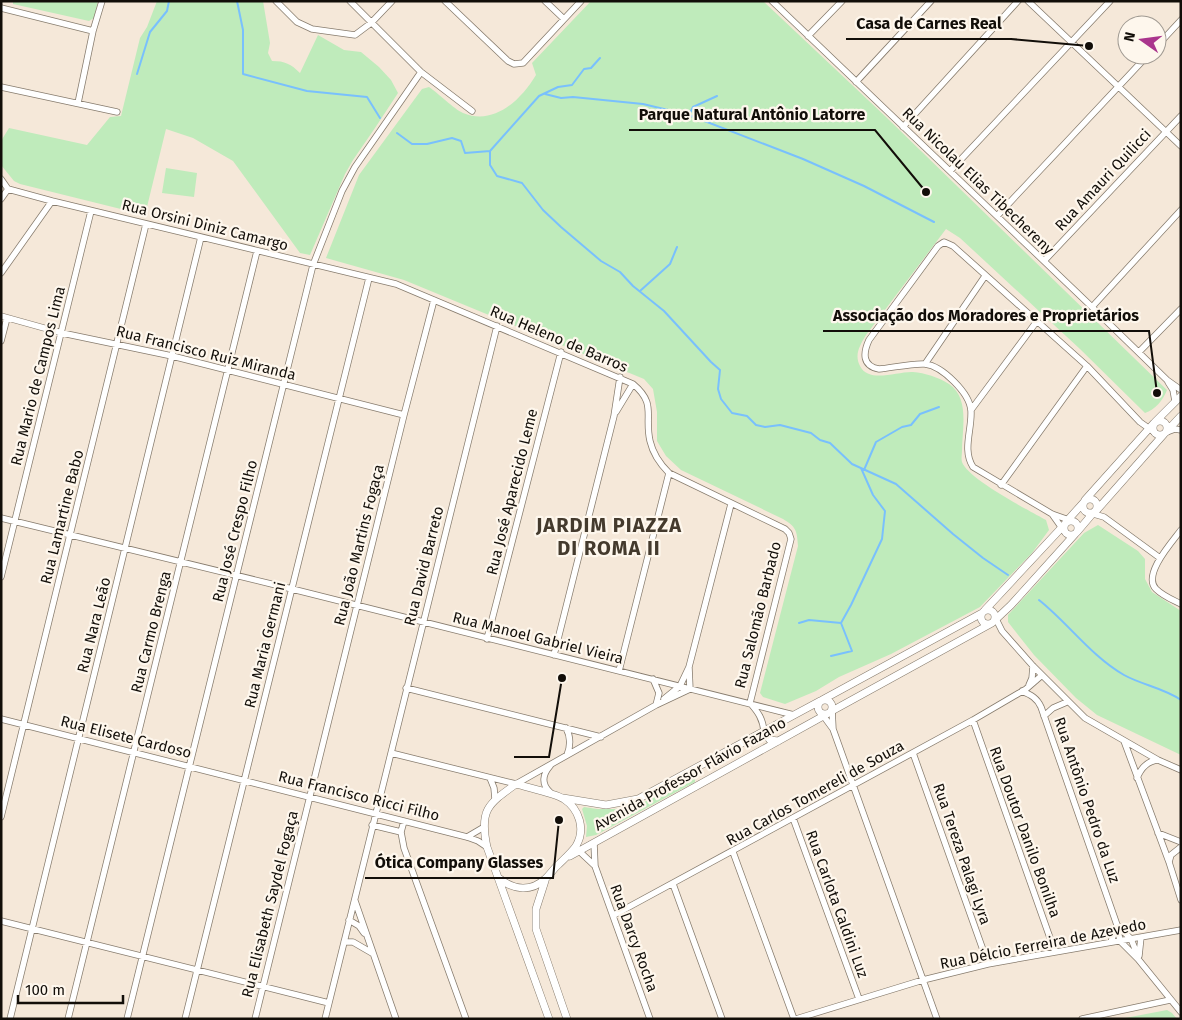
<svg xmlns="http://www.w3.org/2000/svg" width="1182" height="1020" font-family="'Fira Sans','Noto Sans KR',sans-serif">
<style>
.green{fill:#bfebbb}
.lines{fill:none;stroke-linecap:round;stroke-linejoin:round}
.stream{stroke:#79c0fd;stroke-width:2}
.minor-casing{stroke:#877c6e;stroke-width:7}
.tertiary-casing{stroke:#877c6e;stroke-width:8}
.minor{stroke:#fff;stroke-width:5.5}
.tertiary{stroke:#fff;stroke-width:7}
.labels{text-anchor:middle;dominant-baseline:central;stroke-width:4.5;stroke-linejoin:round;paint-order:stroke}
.street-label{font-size:15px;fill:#120e09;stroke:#fef7ed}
.district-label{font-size:20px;font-weight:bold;letter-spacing:1px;fill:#443a2d;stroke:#fef7ed}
.leader{fill:none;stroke:#120e09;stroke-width:2}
.callout-dot{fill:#120e09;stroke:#fef7ed;stroke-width:2}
.callout-label{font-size:16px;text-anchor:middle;font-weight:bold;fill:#120e09;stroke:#fef7ed;stroke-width:4.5;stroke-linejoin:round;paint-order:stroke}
</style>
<rect width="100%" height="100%" fill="#f5e8d9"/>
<path class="green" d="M13 1H98L94 18 89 21 13 4Z
M157 1H263L270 43 268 53 272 61C285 61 291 64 300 73L318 35 344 50 361 52 379 67 391 80 398 93 375 128 353 160 345 174 310 255 300 253 233 161 193 138 166 129 145 215 20 184 14 181 1 165V141L9 128 87 145 110 117 121 116 140 38 147 27Z
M591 1H763L885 116 1167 390C1163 400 1155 410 1145 413L1080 349 960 238 946 229 866 335C860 345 854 355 860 366 869 384 898 371 913 372 925 373 938 377 949 384 970 398 962 429 962 451 962 454 961 459 962 462 968 479 1028 510 1046 520L1049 530 1032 553 980 607 891 654 839 677 816 691 785 704 763 697 760 693 798 546C797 530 796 527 783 519L681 470 666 456 657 441V412L653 389 644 379 404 280 326 258 359 175 422 89 429 87C438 93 454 109 463 113 494 126 521 100 536 75L532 63Z
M166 168 197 173 194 197 162 193Z
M1098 525 1138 551 1145 559V579L1152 592 1181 611V755L1097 715 1076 698 1034 655 1008 622V615L1084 533Z
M695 774V782L596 835 586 837 587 826 582 809 584 807 597 809H615L639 805Z
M1167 1010 1172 1013 1177 1019H1120Z"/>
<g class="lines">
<path class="stream" d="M237 1 243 30V74L307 91 367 97 380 118
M137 74 150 32 167 11 169 1
M545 94 561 98 573 97 643 104 689 115 803 159 864 186 934 222
M689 115 693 107 717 96
M397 133 412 144H427L452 138 461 141 465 153 490 151V165L497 176 522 183 543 210 561 227 601 261 620 272 633 286 664 311 711 362 720 370 718 389 721 399 732 413 747 416 756 425 765 427 780 425 811 433 820 440 830 443 852 464 896 484 953 534 983 558 1008 575
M490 151 539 96 558 87 572 85 584 69 591 68 600 58
M640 291 670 264 677 247
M864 470 876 442 902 427 911 425 920 414 939 407
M1039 600C1068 623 1091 656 1124 675 1142 685 1164 688 1181 700
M799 623 809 620 841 623 851 605 882 539 885 511 873 495 861 468
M831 656 852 651 841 623"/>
<g class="minor-casing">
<path id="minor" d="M276 1 297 22 312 29 355 35 371 23 392 1
M350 1 421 72 472 111
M445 1 508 61 514 64 523 63 581 1
M545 1 564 19
M772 1 1092 307 1167 380 1181 390
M1028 1 1181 146
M1 8 93 31
M808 36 842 1
M1157 46 1181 20
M856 82 931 1
M1 87 117 112
M78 103 93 31 102 1
M903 127 1018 1
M950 171 1110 1
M1 179 8 189 1 199
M8 189 52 201 396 284 633 384C657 404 644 415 650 441 653 454 660 464 669 473L785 529 789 533 791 539 750 703
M997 216 1148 55
M1044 261 1181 116
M1 273 52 201
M1092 307 1181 210
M1 316 62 333 172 356 404 415
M1 341 7 318
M1139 352 1181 309
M925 364 985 276
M1168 382 1173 390 1175 401
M971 410 1037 321
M616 412 633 384
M1167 432 1175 429 1181 430
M1001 485 1087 366
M1090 513 1104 517 1160 558
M1052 514 1064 531
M1 518 292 589 794 715
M1072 521 1052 514 973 467C962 450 972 430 971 411 970 393 942 366 925 364 913 363 891 368 879 369 862 366 863 353 869 340L938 246 944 242 953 246 1087 366 1140 422 1154 432
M1181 530C1172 542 1142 575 1156 589 1163 596 1173 600 1181 604
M1 577 91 211
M995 617 1002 631 1033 666 1085 718 1158 760 1181 770
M487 639 561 352
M554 655 614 416 620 377
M619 671 669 473
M653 679 659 693 656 705
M1029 685 1032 678 1033 666
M406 688 601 737
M1022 691C1031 695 1037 698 1041 707L1117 925 1120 941 1138 959 1181 1012
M664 699 680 686 689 667 731 504
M750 703C758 712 763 719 764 732
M832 709 833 729 937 1019
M822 714 833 729
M1044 716 1053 708 1067 702
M1 719 467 837 478 841 487 847
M973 720 1055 952
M566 728C571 737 571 745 567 755
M1124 741 1169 862 1181 900
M391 753 516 784 656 705 690 689 689 667
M913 753 988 964
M550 766C543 774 541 784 550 792
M490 778 494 788 495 799
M1137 778C1141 768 1147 761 1158 760
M1 817 146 224
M793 818 859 999
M404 821 401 832 404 848 466 1019
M372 825 401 832
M1158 833 1181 842
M467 837 484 827
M594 843 595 866 650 1019
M579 851 595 866
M733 852 794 1019
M1169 862 1171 855 1181 847
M673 884 722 1019
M355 901 396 1019
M614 915 973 720 1026 689 1041 676
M349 920 359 926 364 933
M1 921 329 1003
M1117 925 1131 939 1138 956
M344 942H353L372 953
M1111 942 1117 925
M1139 956 1141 937
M10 1019 201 237
M68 1019 257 251
M127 1019 313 265 342 191 355 167 421 72
M185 1019 369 278
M255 1019 404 415 434 300
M325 1019 497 326
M796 1019 923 980 988 964 1181 930
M1082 1019 1170 1000"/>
</g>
<g class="tertiary-casing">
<path id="tertiary" d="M1153 428a7 7 0 1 1 14 0a7 7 0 1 1-14 0Z
M1155 422 1181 396
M1166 432 1181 416
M1083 506a7 7 0 1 1 14 0a7 7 0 1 1-14 0Z
M1085 500 1154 423
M1096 511 1164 434
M1064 528a7 7 0 1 1 14 0a7 7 0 1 1-14 0Z
M1066 522 1084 502
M1077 532 1094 512
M981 617a7 7 0 1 1 14 0a7 7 0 1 1-14 0Z
M985 610 1065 524
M993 622 1011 605 1075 534
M818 707a7 7 0 1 1 14 0a7 7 0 1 1-14 0Z
M822 700 982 613
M830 712 992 623
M764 732 770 740 778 741
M563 798 606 805 638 799 820 701
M570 856 827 714
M500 879C514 890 531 892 545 879 550 875 553 869 558 865 564 859 571 853 576 846 586 829 579 809 564 799 554 793 529 788 516 784 488 804 479 810 487 847L549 1019
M545 881 536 909V929L567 1019"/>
</g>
<use href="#minor" class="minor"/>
<use href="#tertiary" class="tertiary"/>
</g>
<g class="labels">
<g class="street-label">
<text transform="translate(1103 180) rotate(-47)">Rua Amauri Quilicci</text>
<text transform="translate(978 181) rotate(44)">Rua Nicolau Elias Tibechereny</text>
<text transform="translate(205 225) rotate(14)">Rua Orsini Diniz Camargo</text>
<text transform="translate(559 339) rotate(23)">Rua Heleno de Barros</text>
<text transform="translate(206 353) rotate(14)">Rua Francisco Ruiz Miranda</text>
<text transform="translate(38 376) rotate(-76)">Rua Mario de Campos Lima</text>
<text transform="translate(512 492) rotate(-76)">Rua José Aparecido Leme</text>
<text transform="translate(62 517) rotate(-76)">Rua Lamartine Babo</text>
<text transform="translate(235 531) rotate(-76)">Rua José Crespo Filho</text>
<text transform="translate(359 545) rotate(-76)">Rua João Martins Fogaça</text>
<text transform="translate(424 566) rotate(-76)">Rua David Barreto</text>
<text transform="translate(758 615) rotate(-76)">Rua Salomão Barbado</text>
<text transform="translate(94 625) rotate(-76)">Rua Nara Leão</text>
<text transform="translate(151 632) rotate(-76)">Rua Carmo Brenga</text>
<text transform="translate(538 638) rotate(14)">Rua Manoel Gabriel Vieira</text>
<text transform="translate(265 645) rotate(-76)">Rua Maria Germani</text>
<text transform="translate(126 737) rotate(14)">Rua Elisete Cardoso</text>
<text transform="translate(690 774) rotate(-29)">Avenida Professor Flávio Fazano</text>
<text transform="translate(815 793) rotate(-29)">Rua Carlos Tomereli de Souza</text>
<text transform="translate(359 796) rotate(14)">Rua Francisco Ricci Filho</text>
<text transform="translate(1087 800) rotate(71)">Rua Antônio Pedro da Luz</text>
<text transform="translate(1025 832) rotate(70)">Rua Doutor Danilo Bonilha</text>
<text transform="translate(962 854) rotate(71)">Rua Tereza Palagi Lyra</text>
<text transform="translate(270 904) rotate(-76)">Rua Elisabeth Saydel Fogaça</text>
<text transform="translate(837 904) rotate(70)">Rua Carlota Caldini Luz</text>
<text transform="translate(634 938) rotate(70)">Rua Darcy Rocha</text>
<text transform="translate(1043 944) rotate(-11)">Rua Délcio Ferreira de Azevedo</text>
</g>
<g class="district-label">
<text x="609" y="525">JARDIM PIAZZA<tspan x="609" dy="23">DI ROMA II</tspan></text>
</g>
</g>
<path class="leader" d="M1089 46L1011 39H846M926 192L875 130H629M1157 393L1149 331H823M562 678L549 757H514M559 820L553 878H365"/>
<g class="callout-dot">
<circle cx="1089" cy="46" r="5"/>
<circle cx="926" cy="192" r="5"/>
<circle cx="1157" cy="393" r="5"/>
<circle cx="562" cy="678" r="5"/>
<circle cx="559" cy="820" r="5"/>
</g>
<g class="callout-label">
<text x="929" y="29">Casa de Carnes Real</text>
<text x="752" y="120">Parque Natural Antônio Latorre</text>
<text x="986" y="321">Associação dos Moradores e Proprietários</text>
<text x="531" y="747">ㅤ</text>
<text x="459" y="868">Ótica Company Glasses</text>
</g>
<rect width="1182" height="1020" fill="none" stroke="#120e09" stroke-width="5"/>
<g transform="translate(1142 40) rotate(284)"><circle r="24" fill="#fef7ed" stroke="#a09a92"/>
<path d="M0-4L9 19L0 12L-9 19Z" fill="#aa358d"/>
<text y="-8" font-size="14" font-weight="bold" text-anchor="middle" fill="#120e09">N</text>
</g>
<path d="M18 995v8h105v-8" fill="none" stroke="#120e09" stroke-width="2.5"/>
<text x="25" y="995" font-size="15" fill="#120e09" stroke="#fef7ed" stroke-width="4" paint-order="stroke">100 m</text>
</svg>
